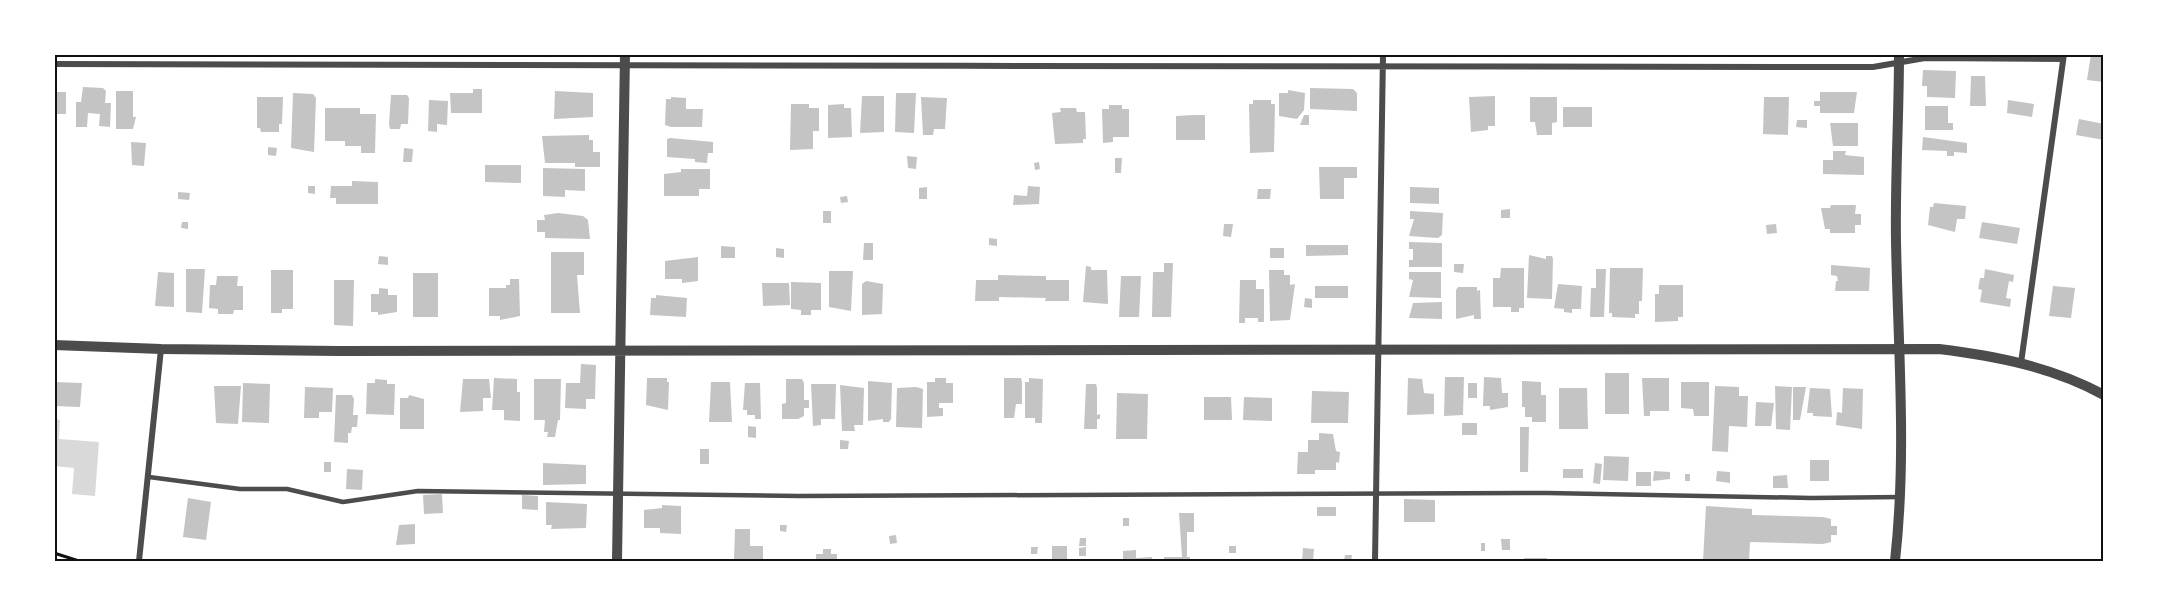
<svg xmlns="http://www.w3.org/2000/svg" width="2158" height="615" font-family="'Exo 2',sans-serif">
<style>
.water{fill:#d9d9d9}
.building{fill:#c4c4c4}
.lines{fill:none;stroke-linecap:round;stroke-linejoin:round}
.path{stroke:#111;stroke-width:3}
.service{stroke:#4c4c4c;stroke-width:4.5}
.minor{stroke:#4c4c4c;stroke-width:6}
.tertiary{stroke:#4c4c4c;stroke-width:10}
.neatline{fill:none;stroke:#111;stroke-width:2}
</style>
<rect width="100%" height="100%" fill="#fff"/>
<path class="water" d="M54 416 55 419 60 420 59 439 99 442 95 496 72 494 74 468 54 466Z"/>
<path class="building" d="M2091 54H2104V82L2087 80Z
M1923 70 1956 71 1955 98 1927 97V86H1922Z
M1971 76H1985L1986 106H1970Z
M83 87 103 88 106 91 105 103H111L110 127 99 126 100 114 88 113 87 127H76V102H81Z
M1310 88 1353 89 1357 93V111L1310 109Z
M473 89H482V113H451L450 93H473Z
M1288 90 1305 93 1304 110 1297 119 1279 116V93H1288Z
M116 91H133V117H136L133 129H116Z
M555 91 593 93V117L554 119Z
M54 92H66V114H54Z
M1820 92H1857L1854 113H1820V106H1814V101H1820Z
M293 93 313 94 316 98 314 152 291 148Z
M896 93H916L914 133 895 132Z
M391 95H407L409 98 408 124H401L400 129H390L389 124Z
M862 96H884V132L860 133Z
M1495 96V126H1488V130L1471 132 1469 97Z
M257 97H283L282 124H279V132H261L260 128H257Z
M671 97 686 98V109H703L702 127H671L665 125 666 99H671Z
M921 97 947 98 945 129H934L933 135H923Z
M1530 97H1557V122L1552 123V135H1537L1535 122H1530Z
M1764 97H1789L1788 135 1763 134Z
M429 100 448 101 447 125 437 124V132L428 131Z
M1253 100H1271V104H1275L1274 152 1250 153 1249 104H1253Z
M2008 100 2034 104 2032 117 2007 113Z
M791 104H809V108H819V131H813V149L790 150Z
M844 104V108H851L852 137 828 138V105Z
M1109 105H1122V109H1129V137H1113V142L1103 143 1102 109H1109Z
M1925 106H1948V123H1953V130H1925Z
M1563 107H1592V127H1563Z
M325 108H360V114H376L375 153H361V146H345V141H325Z
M1060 108H1076L1077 112H1085L1086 139H1083V143L1055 144 1052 113 1061 112Z
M1194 115H1205V140H1176V116Z
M1304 115H1309V125H1300Z
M2079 119 2104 124V140L2076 135Z
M1797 120H1807V128L1796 127Z
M1830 123H1858V146H1833Z
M589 135V140H593V152H600V167H575V163H545L542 136Z
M1923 137 1967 143V153L1954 152V156H1947V151L1922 150Z
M670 138 713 142V153H708L707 163 695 162V159L667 157V139Z
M131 142 146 143 144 166 132 165Z
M268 147 277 148 276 156 268 155Z
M404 148 413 149 412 162H403Z
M1833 151H1846L1845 155 1864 157V175L1823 174V160H1833Z
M907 156 917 157 916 169 908 168Z
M1115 158H1122L1121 173H1115Z
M1039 162 1040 169 1035 170 1034 163Z
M485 165H521V183L485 182Z
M1319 167H1357V178H1344V199H1320Z
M543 168 585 169V191L565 190V197L543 196Z
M681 169H710V189H699V196H664V174L681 172Z
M352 181 378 182V204H336V198H330L331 186H352Z
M308 186H315V194L308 193Z
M1028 186 1040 187 1039 204 1013 205 1014 195 1027 196Z
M927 187V199H919V188Z
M1410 187 1439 188V204L1410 203Z
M1258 189H1271L1270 199H1257Z
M178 192 190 193 189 200 178 199Z
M847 196 848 202 841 203 840 197Z
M1934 203 1966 206 1965 219H1957L1955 232 1928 225 1930 207H1933Z
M1831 205H1856L1855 214H1861V225H1855V233H1830V229H1825L1821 208H1830Z
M1510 209V218H1501V210Z
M823 211H831V223H823Z
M1410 211 1443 213 1442 235 1438 238 1409 236 1414 219H1410Z
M558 213 583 216 588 220 590 239 545 238V232H537V220H545L544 215Z
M182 222H188V229L181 228Z
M1982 222 2020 228 2017 244 1979 238Z
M1224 224H1233L1231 237 1223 236Z
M1776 224 1777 233 1767 234 1766 225Z
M989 238 997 239V246L989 245Z
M1409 242 1442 243V267H1409V260H1413V249H1409Z
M864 243H873V260H863Z
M1306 245H1348V255L1306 256Z
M721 246 735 247V258H721Z
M776 248 784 249V258L776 257Z
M1270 248H1284V258H1270Z
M551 252H584V275H577L580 313H551Z
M1529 255 1546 259V256H1552L1553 259 1552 299 1527 298Z
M379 256 388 257V265L378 264Z
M698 257V281L682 283V279H665V261Z
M1164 263H1173L1171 317H1152L1153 272H1164Z
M1454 264H1464L1463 273 1454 272Z
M1831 265 1870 268 1869 291H1835L1836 281H1838L1837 276 1831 275Z
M1086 266 1091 267V270H1107L1108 304 1083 302Z
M1501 268H1524V308H1519V312H1511V307H1493V278H1500Z
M1610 268H1643L1642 301H1639V314H1635V318L1612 317V313H1609Z
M186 269H205L202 313 186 312Z
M1596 269H1606L1604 317H1590L1591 288H1596Z
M1985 269 2014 275 2013 282 2009 281 2006 298 2011 299 2010 307 1980 302 1982 290 1978 289 1980 278H1984Z
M271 270H293V309H282V313H271Z
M1269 270H1284V275H1290V285L1295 284 1290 320 1270 321Z
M829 271H853L851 311 829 307Z
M158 272 174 273V307L155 306Z
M1409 272H1441V298L1409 297 1413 280 1409 279Z
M413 273H438V317H413Z
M998 275 1046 276V280H1069V301H1045L1046 298 999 297V301H975L976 280H998Z
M217 276H238L237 286H243V310H234L233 314H218V309L209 308 210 285H216Z
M1121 276H1141L1139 317H1119Z
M510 279H519L520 316 500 320V316H489V288H506V285H510Z
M334 280H354L353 326 334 325Z
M1240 280H1256V289H1264V322H1258V318H1245V323H1239Z
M866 281 883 284 882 314 862 315V284Z
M791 282 821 283V310H811V315H801V310L791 309Z
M762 283H789L790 305 763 306Z
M1558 284 1582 286 1581 309H1572V313L1564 312V309L1554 308Z
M1659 285H1683V317H1678V321L1655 322V294H1659Z
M1315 286H1348V298H1315Z
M2053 286 2075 288 2071 318 2049 316Z
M1458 287H1477V291L1480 290 1481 319H1474V315L1456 319V290Z
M379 288 388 289V295H397V312L378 315V312H371V294H379Z
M656 295 687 298 686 317 650 315 651 298H656Z
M1305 298 1312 299V308L1304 307Z
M1442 302V319L1409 318 1413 303Z
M581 364 596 365 595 399H586V409L565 408 566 383H580Z
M1605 373H1629V414H1605Z
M1445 377H1464L1463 415 1444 416Z
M1484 377 1501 378 1502 393H1508V407L1490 410V406H1483Z
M494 378 517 379V392H520V421L504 420V410H492Z
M647 378H667V382H669L668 410 646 405Z
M935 378H946V383H953V403H939V408H943V416L927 417V382H935Z
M1004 378H1021L1022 382V404H1016L1014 418H1004Z
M1029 378 1043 379 1042 423H1035V418H1025V382H1029Z
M1408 378 1422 379 1424 393 1434 394V414L1407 415Z
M1642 378H1669V411H1650V416H1644Z
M375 379 387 380V384H395L394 415 366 414 367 383H375Z
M463 379H489L491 398H483V411L460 412Z
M534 379H561L560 420H558L555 437H547L548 432H544L545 420H534Z
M786 379H802L804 383V400H809V408H804V416L798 419H782V404L786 403Z
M868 381 892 383 891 419 889 422H883V419L868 421Z
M1522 381 1541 382V395H1546V422H1532V417H1525V407H1522Z
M54 382 82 383 80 407 54 406Z
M711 382H730L732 422H709Z
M1681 382H1709V416H1694L1693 409 1681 408Z
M243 383 270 384 269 423 242 422Z
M745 383H760L761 419H755V415H747V410H743Z
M1468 383H1477V398H1468Z
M811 384H836L835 419H821V425L813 426Z
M1086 384H1096L1097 388V415L1100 414V419H1097V429H1084Z
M840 385 864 388 863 425H854L855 431H842Z
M214 386H241L238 424 216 423Z
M1715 386 1739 387V396H1748L1747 427 1729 426 1728 452 1712 451Z
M1775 386 1792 387 1790 430 1776 429Z
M305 387 333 388 332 412H319V418H304Z
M916 387 923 389 922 428 896 427 897 388Z
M1793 387H1806L1800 420H1793Z
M1559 388H1587L1588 429H1559Z
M1810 388 1830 389 1832 417 1813 416V413H1807Z
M1843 388 1863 389 1862 429 1836 425 1837 412 1842 413Z
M1312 391 1349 392 1348 423H1311Z
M1117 393 1148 394 1147 439H1116Z
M336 395H352L354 399 353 415H358L357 427H352L351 433H348V443L334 442Z
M409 395 424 399V429H400V398H408Z
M1204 397H1231L1232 420H1204Z
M1244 397 1272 398V421L1243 420Z
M1756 402 1774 403 1771 426H1755Z
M1462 423H1477V435H1462Z
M748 426 756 427V438L748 437Z
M1520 427H1529L1528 472H1520Z
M1319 433 1333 434 1336 451 1340 452 1339 463 1336 462V470H1315V474H1297L1298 452H1308V440H1319Z
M840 440 849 441 848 449H840Z
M700 449H709V464H700Z
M1604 456 1629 457 1628 481 1603 480Z
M1810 460H1829V481H1810Z
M324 462H331V472H324Z
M543 463 586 465V484L543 485Z
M1595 463 1602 464 1600 484 1593 483Z
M347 469 363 470 362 490 346 489Z
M1563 469H1583V478H1563Z
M1654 471 1670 472V479L1653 481Z
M1717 471 1730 472V483L1716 481Z
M1636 472H1651V486H1636Z
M1685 474H1690V481H1685Z
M1787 475 1788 488H1773V476Z
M442 494 443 513 424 514 423 495Z
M522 495 538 496V510L522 509Z
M188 498 211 502 206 540 183 537Z
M1404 499 1435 500V522H1404Z
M546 502 587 504 586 528 551 529 552 525H546Z
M662 505 681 506V534L660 533V528H644V510L662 508Z
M1706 506 1752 509V515L1823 517 1831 519V526H1837V535H1831V542L1823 544 1750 542 1749 561H1703Z
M1317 507H1336V516H1317Z
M1179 513H1194V532H1187V557H1190V561H1164V557H1182Z
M1123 518H1129V526H1123Z
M415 524V544L396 545 399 525Z
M780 525H787L786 532 780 531Z
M735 529H750V546H763V561H734Z
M896 535 897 543 890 544 889 536Z
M1080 538H1086V546H1079Z
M1501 539H1510V550H1502Z
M1481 543H1485V551H1481Z
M1052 546H1067V560H1052Z
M1229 546H1236V553H1229Z
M1031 547H1038L1037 554H1031Z
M1086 547V556H1079V548Z
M1303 548 1314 549 1313 561H1302Z
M823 549H831V554H837V561H816V554H823Z
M1136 550V558L1152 557V561H1123V551Z
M1345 555H1352L1351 561H1344Z
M1524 558H1547V561H1524Z"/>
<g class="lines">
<path class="path" d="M54 553 79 561"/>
<path class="service" d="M149 477 240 489H287L343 502 418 491 799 496 1548 493 1811 498 1901 497"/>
<path class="minor" d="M54 64C660 69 1267 63 1873 67L1925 58 2063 59
M2021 363 2064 54
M139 561 161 349
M1375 561 1383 54"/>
<path class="tertiary" d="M54 345 161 349 338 351 1939 349C1996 356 2053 367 2104 395
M617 561 625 54
M1895 561C1907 453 1898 349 1896 241 1895 179 1899 116 1899 54"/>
</g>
<rect width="2158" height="615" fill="none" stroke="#ffffff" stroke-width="111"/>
<rect x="56" y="56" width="2046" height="504" class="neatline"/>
</svg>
